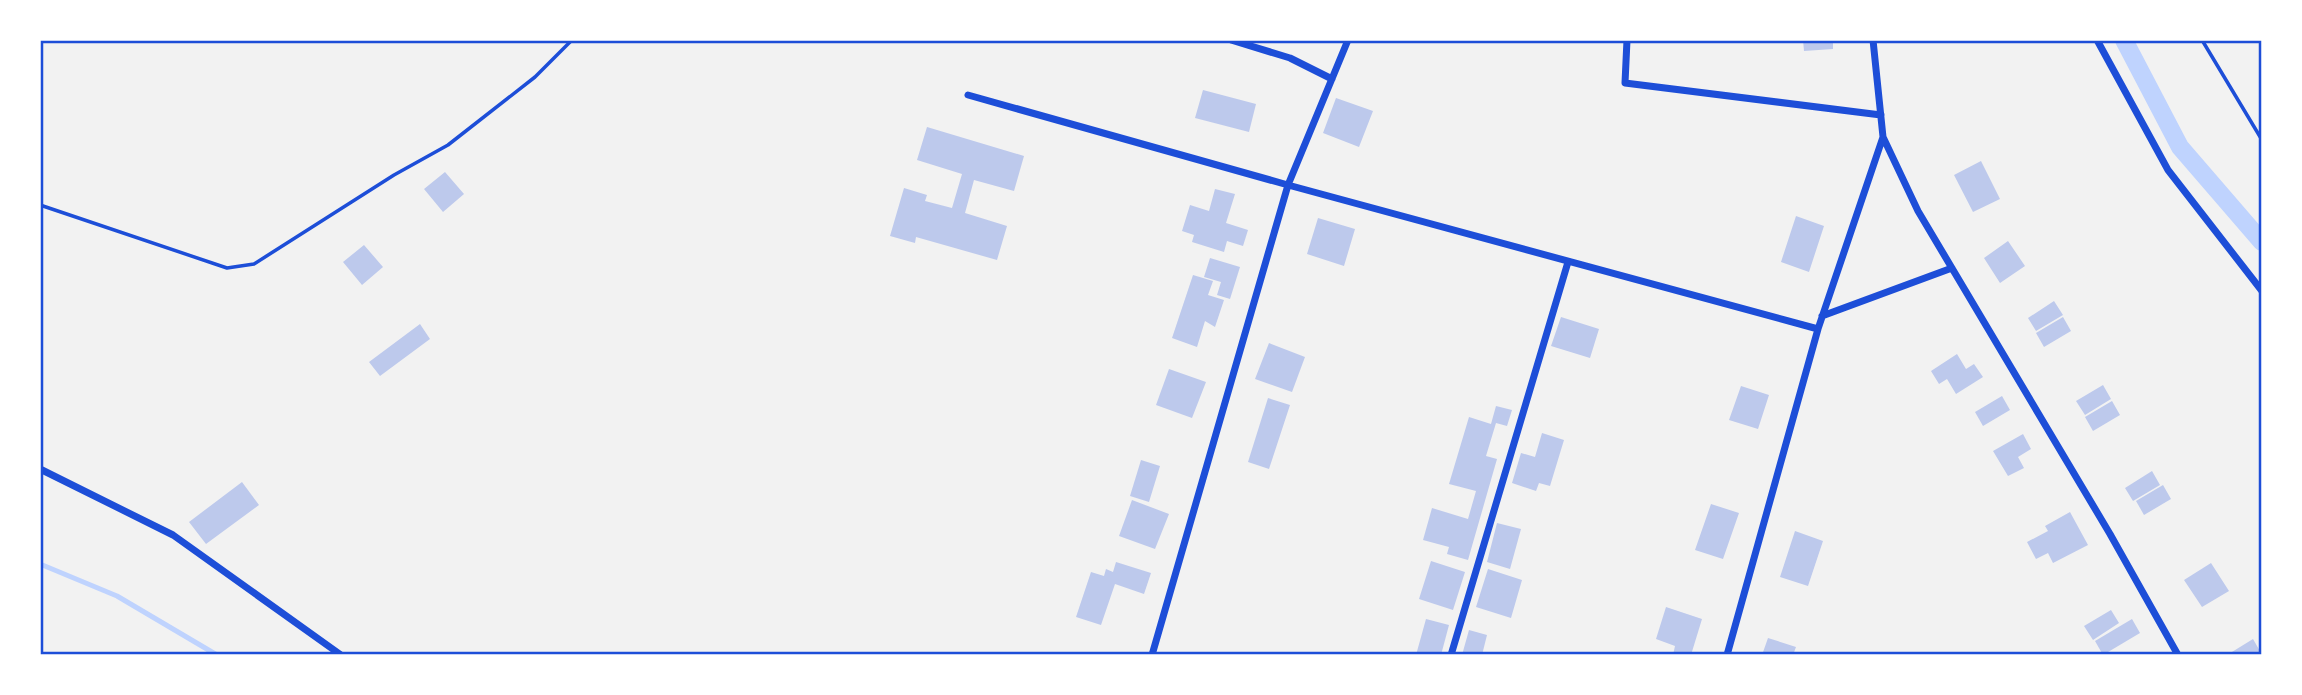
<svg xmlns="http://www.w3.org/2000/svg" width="2302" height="695" font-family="Spectral,serif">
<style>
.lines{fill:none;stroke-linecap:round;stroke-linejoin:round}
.stream{stroke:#bfd3fe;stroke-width:5}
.canal{stroke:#bfd3fe;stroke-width:18}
.building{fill:#bdc9ec}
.service{stroke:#1d4ed8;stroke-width:3.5}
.minor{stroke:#1d4ed8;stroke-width:7}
.neatline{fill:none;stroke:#1d4ed8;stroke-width:2.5}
</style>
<rect width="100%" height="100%" fill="#f2f2f2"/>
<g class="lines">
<path class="stream" d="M40 564 117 596 217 655"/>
<path class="canal" d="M2124 40 2180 147 2262 242"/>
</g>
<path class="building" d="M1803 40H1833V49L1804 51Z
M1203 90 1256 104 1249 132 1195 118Z
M1336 98 1373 111 1359 147 1323 133Z
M927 127 1024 156 1014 191 974 180 965 213 1007 226 997 260 916 237 915 243 890 236 904 188 927 195 925 201 952 208 962 174 917 160Z
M1981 161 2000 199 1973 212 1954 175Z
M445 172 464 194 443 212 424 189Z
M1215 189 1235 194 1226 223 1248 230 1243 246 1227 241 1224 252 1192 242 1194 235 1182 231 1190 205 1209 211Z
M1796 216 1824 226 1809 272 1781 262Z
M1318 218 1355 229 1344 266 1307 254Z
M2008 241 2025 266 2000 283 1984 258Z
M364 245 383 267 362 285 343 262Z
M1210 258 1240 267 1230 299 1217 295 1221 282 1204 277Z
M1193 275 1213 281 1208 295 1224 300 1215 327 1205 321 1197 347 1172 338Z
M2054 301 2063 315 2036 331 2028 318Z
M1561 317 1599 329 1590 358 1551 346Z
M2063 317 2071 331 2044 347 2036 333Z
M420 324 430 339 380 376 369 362Z
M1269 343 1305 357 1292 392 1255 379Z
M1957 354 1966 369 1974 364 1983 377 1956 394 1947 379 1939 384 1931 371Z
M1169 369 1206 382 1192 418 1156 405Z
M2103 385 2111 399 2085 415 2076 401Z
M1741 386 1769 395 1758 429 1729 420Z
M2002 396 2010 410 1983 426 1975 412Z
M1268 398 1290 405 1269 469 1248 462Z
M2112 401 2120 415 2093 431 2085 417Z
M1496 406 1512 410 1507 426 1496 423 1486 456 1497 459 1468 560 1447 554 1449 547 1423 540 1432 508 1468 519 1476 491 1449 484 1469 417 1491 424Z
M1542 433 1564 440 1550 486 1539 483 1536 491 1512 483 1521 453 1535 457Z
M2023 434 2031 449 2018 457 2024 468 2008 476 1993 451Z
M1141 460 1160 466 1149 502 1130 496Z
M2152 471 2160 485 2133 501 2125 488Z
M242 482 259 505 206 544 189 522Z
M2163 485 2171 499 2144 515 2136 501Z
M1132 500 1169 514 1155 549 1119 536Z
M1711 504 1739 513 1723 559 1695 550Z
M2070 512 2088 545 2053 563 2048 553 2036 559 2027 542 2048 531 2045 526Z
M1497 523 1521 529 1510 569 1487 562Z
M1795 531 1823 541 1808 586 1780 577Z
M1431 561 1465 572 1453 610 1419 599Z
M1116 562 1151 573 1144 594 1115 584 1101 625 1076 617 1091 572 1104 576 1106 569 1113 572Z
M2211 563 2229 591 2202 607 2184 580Z
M1488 569 1522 580 1511 618 1476 607Z
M1666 607 1702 619 1691 655H1673L1675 646 1656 639Z
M2111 610 2119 623 2093 640 2084 626Z
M1426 619 1449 625 1441 655H1416Z
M2132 619 2140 633 2103 655 2095 641Z
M1469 630 1487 635 1482 655H1462Z
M1768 638 1796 647 1793 655H1762Z
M2253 639 2261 653 2258 655H2227Z"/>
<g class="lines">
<path class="service" d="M2202 40 2262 140
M40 205 227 268 254 264 394 175 448 145 535 77 572 40"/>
<path class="minor" d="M1231 40 1290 58 1332 79
M1627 40 1625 83 1881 115
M1873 40 1883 137 1918 211 2110 534 2178 655
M2097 40 2168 170 2262 291
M968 95 1288 185 1818 329
M1822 316 1952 268
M40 469 173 535 341 655
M1152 655 1288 185 1348 40
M1451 655 1568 262
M1727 655 1818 329 1883 137"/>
</g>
<rect width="2302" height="695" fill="none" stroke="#ffffff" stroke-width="84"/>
<rect x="42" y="42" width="2218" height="611" class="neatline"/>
</svg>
